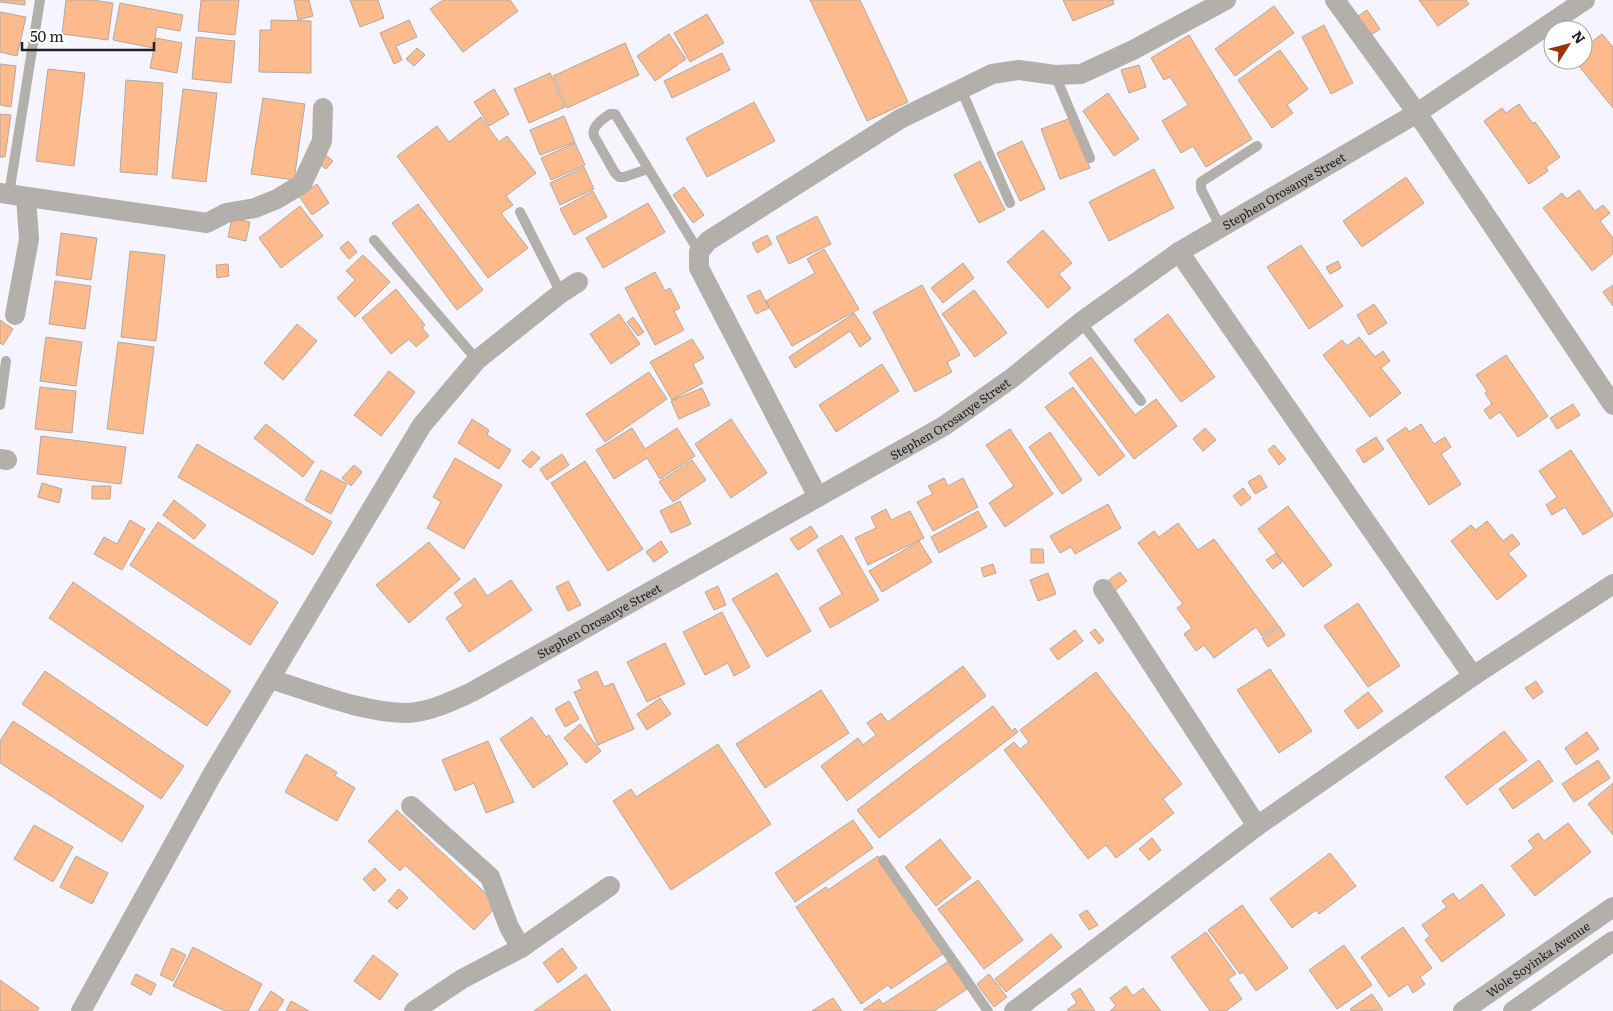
<svg xmlns="http://www.w3.org/2000/svg" width="1613" height="1011" font-family="Literata,serif">
<style>
.building{fill:#fdba8c;stroke:#b2a9a3}
.lines{fill:none;stroke-linecap:round;stroke-linejoin:round}
.lane{stroke:#b3b0ac;stroke-width:10}
.street{stroke:#b3b0ac;stroke-width:20}
.labels{text-anchor:middle;dominant-baseline:central;stroke-width:4;stroke-linejoin:round;paint-order:stroke}
.street-label{font-size:12px;fill:#212124;stroke:#fff}
</style>
<rect width="100%" height="100%" fill="#f6f5ff"/>
<path class="building" d="M0 0H25V5L0 2Z
M66 0H92L113 3 108 40 62 34Z
M201 0H239L235 35 198 31Z
M294 0H309L313 16 298 20Z
M350 0H378L384 18 360 27Z
M443 0H510L518 11 463 52 430 9Z
M810 0H860L908 102 867 121Z
M1063 0H1113L1114 4 1073 21Z
M1419 0H1466L1469 4 1438 26Z
M120 3 183 15 180 31 157 27 153 48 113 40Z
M1274 6 1294 33 1235 76 1215 49Z
M1367 10 1380 29 1371 35 1358 16Z
M0 12 26 17 17 56 0 52Z
M707 14 724 43 690 62 674 33Z
M271 20 311 21V73L259 72 260 30H271Z
M409 20 417 37 396 46 402 60 394 64 380 33Z
M1324 25 1353 83 1331 94 1302 37Z
M669 34 686 59 655 81 637 56Z
M1602 34 1613 47V108L1574 60H1583V48Z
M1189 35 1252 139 1206 167 1193 146 1181 153 1162 121 1188 105 1170 77 1164 80 1151 58Z
M196 37 235 41 231 83 192 79Z
M156 38 182 43 177 73 150 68Z
M625 43 639 75 567 108 553 76Z
M417 48 425 55 414 66 406 59Z
M1280 50 1308 89 1287 105 1293 113 1272 128 1238 80Z
M722 53 730 70 672 98 664 81Z
M0 64 16 66 11 107 0 105Z
M1139 65 1146 87 1129 93 1121 70Z
M48 69 85 73 74 166 36 161Z
M550 73 565 107 529 123 514 89Z
M126 80 163 83 157 175 120 172Z
M183 89 217 93 206 182 172 178Z
M494 89 509 114 489 126 474 102Z
M1108 93 1139 139 1114 156 1083 111Z
M263 98 305 104 294 180 251 174Z
M754 102 775 141 707 177 686 138Z
M1519 104 1533 124 1535 122 1560 157 1546 167 1548 171 1529 184 1484 121 1502 108 1506 113Z
M0 114 11 115 5 157H0Z
M564 116 575 142 540 155 530 130Z
M481 117 499 142 507 136 536 173 506 196 513 205 501 213 528 248 488 278 397 156 437 126 449 142Z
M1071 118 1090 168 1060 179 1041 129Z
M1022 141 1045 189 1020 201 997 153Z
M575 143 585 165 551 180 541 158Z
M322 152 333 161 326 169 315 161Z
M980 161 1005 210 979 223 954 175Z
M584 167 594 189 560 205 550 183Z
M1154 169 1174 208 1109 241 1089 202Z
M1406 177 1424 203 1362 247 1343 221Z
M317 184 329 203 312 215 299 196Z
M684 187 704 215 693 223 673 195Z
M1579 190 1595 211 1603 205 1610 213 1600 221 1613 238V254L1592 271 1543 208 1562 193 1567 199Z
M593 191 607 217 574 235 560 209Z
M648 203 665 232 603 268 586 238Z
M418 204 483 290 457 310 392 223Z
M300 206 323 236 281 268 259 238Z
M817 216 831 244 789 264 776 237Z
M232 218 250 222 246 241 228 237Z
M1043 230 1072 263 1059 274 1071 288 1048 308 1007 262Z
M61 233 97 238 91 280 56 275Z
M767 235 772 244 757 253 752 243Z
M348 241 357 252 349 259 340 248Z
M1301 245 1343 306 1309 329 1267 267Z
M824 249 859 309 792 346 766 301 815 273 807 259Z
M130 251 165 255 156 341 121 337Z
M363 255 390 282 355 317 337 298 355 280 346 271Z
M1338 261 1341 268 1330 274 1326 267Z
M963 263 974 278 943 303 931 288Z
M228 264 229 276 217 278 216 265Z
M655 272 665 291 670 288 680 308 674 311 684 330 655 345 625 288Z
M55 281 91 286 85 329 49 324Z
M922 285 960 355 947 362 952 372 915 392 873 312Z
M1613 285V306L1603 292Z
M396 289 425 325 422 328 429 336 416 347 409 339 391 354 362 318Z
M760 290 769 308 756 314 747 296Z
M974 290 1007 333 975 357 942 314Z
M1374 304 1387 323 1369 335 1357 315Z
M854 313 871 339 860 347 850 331 795 368 789 357Z
M619 314 640 344 611 364 590 334Z
M1168 314 1215 377 1181 402 1134 340Z
M633 317 644 332 638 336 627 322Z
M0 320 13 329 3 345 0 343Z
M297 324 317 341 283 380 264 363Z
M46 337 82 342 76 386 40 381Z
M1359 337 1375 357 1383 351 1390 361 1381 368 1401 393 1370 417 1323 355 1342 340 1347 346Z
M692 339 704 358 693 364 703 383 672 400 650 362Z
M118 342 154 347 143 434 107 429Z
M1506 355 1548 416 1518 437 1500 412 1490 419 1484 410 1492 404 1485 393 1487 391 1476 375Z
M1091 357 1135 415 1156 399 1177 426 1134 459 1069 373Z
M882 364 899 391 836 432 819 405Z
M389 371 415 392 381 436 354 415Z
M649 372 667 399 605 442 586 414Z
M40 387 76 391 72 433 35 429Z
M1073 387 1125 456 1099 476 1045 407Z
M702 388 710 405 679 419 671 401Z
M1573 404 1580 415 1557 429 1550 418Z
M472 419 489 430 487 435 511 450 499 469 458 443Z
M731 419 767 473 731 498 695 444Z
M266 424 314 462 303 477 254 438Z
M1421 424 1434 444 1445 437 1451 447 1441 454 1461 484 1429 505 1387 440 1406 427 1409 432Z
M632 428 645 449 677 428 695 456 660 479 647 458 614 479 596 450Z
M1205 428 1216 440 1203 451 1193 439Z
M1010 429 1053 494 1005 527 989 503 1014 486 986 445Z
M1050 432 1082 480 1062 494 1029 447Z
M41 436 126 447 121 484 37 474Z
M1376 437 1384 449 1364 463 1356 450Z
M197 444 332 522 313 555 178 477Z
M1274 445 1286 459 1279 465 1268 450Z
M1571 450 1613 514V516L1583 535 1565 507 1552 515 1546 505 1557 497 1539 471Z
M532 451 540 458 530 468 522 461Z
M562 454 569 465 547 480 540 469Z
M455 458 502 485 464 549 427 528 441 502 433 497Z
M692 460 706 480 673 502 659 482Z
M585 461 643 549 608 571 551 483Z
M354 465 362 472 351 486 342 478Z
M321 470 347 484 331 514 305 500Z
M1260 475 1267 487 1255 494 1248 482Z
M944 478 948 486 963 478 978 507 933 531 917 502 933 494 928 486Z
M42 483 62 489 59 503 38 497Z
M92 486H111L110 499H92Z
M1243 488 1251 498 1241 506 1233 496Z
M174 500 206 525 194 539 163 515Z
M680 501 691 524 671 533 660 511Z
M1108 504 1121 528 1075 554 1071 547 1060 553 1050 536Z
M1288 506 1332 565 1303 587 1258 529Z
M886 509 891 520 910 511 924 538 868 565 855 538 876 528 871 517Z
M978 511 987 527 939 553 931 537Z
M130 520 145 529 122 570 94 554 104 537 117 544Z
M1487 521 1503 541 1512 534 1520 544 1508 553 1527 576 1497 600 1451 541 1471 525 1476 530Z
M158 522 278 602 250 645 130 565Z
M1178 523 1198 550 1214 539 1278 625 1262 636 1256 627 1214 658 1204 645 1196 651 1184 634 1192 628 1177 608 1183 604 1138 543 1154 531 1159 537Z
M811 526 818 537 798 550 790 539Z
M842 535 879 600 830 628 819 608 842 594 817 550Z
M661 541 668 552 654 562 646 552Z
M919 541 932 562 882 592 869 571Z
M429 542 460 579 409 623 376 585Z
M1031 549H1043L1044 563H1031Z
M1276 553 1282 562 1273 569 1266 560Z
M993 564 996 573 984 577 981 568Z
M1120 572 1127 581 1113 592 1106 582Z
M777 573 811 631 767 657 732 599Z
M1048 573 1056 594 1038 601 1030 580Z
M475 578 487 596 511 580 532 610 469 652 446 618 463 606 454 593Z
M568 581 581 605 568 611 556 587Z
M73 582 231 691 207 726 49 618Z
M718 586 726 605 714 610 705 592Z
M1358 603 1400 666 1368 687 1324 626Z
M722 612 750 667 734 676 728 663 705 675 683 632Z
M1279 626 1285 635 1268 647 1262 638Z
M1095 629 1104 640 1099 644 1090 633Z
M1075 630 1083 641 1058 660 1050 649Z
M665 643 685 684 647 702 627 662Z
M963 666 986 696 847 801 821 766 858 738 863 745 876 735 867 723 881 713 888 722Z
M1270 669 1312 731 1279 753 1237 690Z
M45 671 184 766 161 799 22 704Z
M597 671 604 687 613 683 634 729 598 745 574 692 582 689 578 680Z
M1096 672 1182 784 1163 799 1174 813 1116 858 1106 845 1088 859 1004 750 1014 742 1020 749 1029 742 1020 730Z
M1536 681 1543 692 1533 699 1525 688Z
M821 690 849 733 765 788 736 744Z
M1368 692 1383 711 1358 729 1344 711Z
M660 698 671 714 647 730 637 714Z
M569 701 579 719 565 727 555 709Z
M993 706 1012 731 1015 728 1018 732 879 838 857 810Z
M532 717 546 737 549 735 568 764 533 788 500 739Z
M13 721 144 806 122 842 0 763V741Z
M580 724 601 751 586 763 564 738Z
M1504 731 1527 760 1467 805 1445 777Z
M1587 732 1599 749 1576 765 1565 748Z
M488 741 514 802 486 813 474 783 455 791 442 760Z
M718 744 771 824 671 890 613 801 631 789 636 797Z
M306 754 337 772 335 776 355 788 337 821 285 792Z
M1539 760 1553 781 1513 809 1499 789Z
M1598 760 1610 778 1574 802 1562 784Z
M1613 783V835L1588 804Z
M397 810 498 905 474 930 405 865 400 871 368 841Z
M853 820 873 848 795 902 775 873Z
M1568 823 1591 852 1535 896 1511 866 1534 848 1528 841 1538 833 1544 841Z
M34 825 73 847 53 882 14 859Z
M1152 838 1161 850 1149 860 1139 849Z
M940 839 971 878 936 906 905 867Z
M1330 853 1356 886 1319 914 1316 910 1292 928 1270 899Z
M76 856 108 873 92 904 60 887Z
M878 856 944 953 891 989 888 985 861 1004 796 907 826 887 828 890Z
M375 868 386 880 374 891 363 879Z
M978 880 1023 940 984 969 938 909Z
M1482 884 1505 915 1442 962 1425 940 1430 936 1422 925 1447 907 1442 901 1453 893 1459 901Z
M399 889 408 898 397 909 388 901Z
M1242 905 1288 968 1256 991 1243 972 1240 974 1208 930Z
M1087 910 1098 925 1089 930 1079 915Z
M1403 927 1432 968 1420 977 1425 984 1413 993 1408 984 1389 997 1361 957Z
M1206 932 1236 974 1228 979 1242 999 1226 1011H1210L1171 957Z
M1051 934 1062 947 1006 992 995 979Z
M1344 945 1372 985 1337 1009 1309 970Z
M193 947 262 984 248 1011H225L173 986Z
M172 948 186 955 173 981 160 975Z
M562 948 577 968 558 983 543 963Z
M373 955 398 974 380 1000 354 981Z
M949 961 967 989 934 1011 863 1010 879 999 883 1004Z
M136 974 156 984 151 995 131 984Z
M586 974 611 1011H534Z
M989 974 1007 997 994 1007 977 984Z
M0 980 39 1008 37 1011H0Z
M1126 986 1133 996 1143 988 1161 1011H1110L1116 1006 1110 998Z
M1080 988 1095 1011 1067 1010 1077 1003 1071 994Z
M271 991 284 1000 277 1011H258Z
M1372 994 1383 1010 1352 1011 1350 1009Z
M833 998 842 1011H812Z
M291 1001 309 1011H286Z"/>
<g class="lines">
<path class="lane" d="M1055 75 1090 158
M961 89 1010 203
M648 169 624 177H619L615 173 594 136C591 127 602 119 610 114H615L699 252
M9 194 40 0
M520 212 561 293
M1221 228 1201 189V182L1257 146
M374 240 477 360
M1081 322 1141 401
M0 405 6 361
M883 860 988 1011"/>
<g class="street">
<path d="M1335 0 1417 113 1613 405"/>
<path d="M0 193 207 223 226 213 255 208 277 199 302 184 322 141 323 108"/>
<path d="M1179 252 1473 676"/>
<path d="M15 315 29 239 26 197"/>
<path d="M0 459 7 460"/>
<path d="M818 497 699 268V252L708 241 900 119 992 74 1019 70 1055 75 1081 74 1133 50 1226 0"/>
<path d="M1103 589 1257 826"/>
<path id="s1" d="M270 679C313 692 363 713 407 713 430 712 452 701 472 692L944 426 1012 378 1081 322 1179 252 1417 113 1585 0"/>
<path d="M411 806 490 877 509 927 521 948"/>
<path d="M81 1011 212 775 422 425 477 360 561 293 578 282"/>
<path d="M414 1011 462 979 521 948 610 886"/>
<path d="M1014 1011 1257 826 1473 676 1613 584"/>
<path id="s2" d="M1463 1011 1613 907"/>
<path d="M1513 1011 1613 941"/>
</g>
</g>
<g class="labels">
<g class="street-label">
<text stroke="none"><textPath href="#s1" startOffset="1166">Stephen Orosanye Street</textPath></text>
<text stroke="none"><textPath href="#s1" startOffset="761">Stephen Orosanye Street</textPath></text>
<text stroke="none"><textPath href="#s1" startOffset="356">Stephen Orosanye Street</textPath></text>
<text stroke="none"><textPath href="#s2" startOffset="91">Wole Soyinka Avenue</textPath></text>
</g>
</g>
<g transform="translate(1568 45) rotate(54)"><circle r="24" fill="#ffffff" stroke="#a6a6a7"/>
<path d="M0-4L9 19L0 12L-9 19Z" fill="#9a3505"/>
<text y="-8" font-size="14" font-weight="bold" text-anchor="middle" fill="#212124">N</text>
</g>
<path d="M22 42v8h132v-8" fill="none" stroke="#212124" stroke-width="2.5"/>
<text x="30" y="42" font-size="15" fill="#212124" stroke="#ffffff" stroke-width="4" paint-order="stroke">50 m</text>
</svg>
